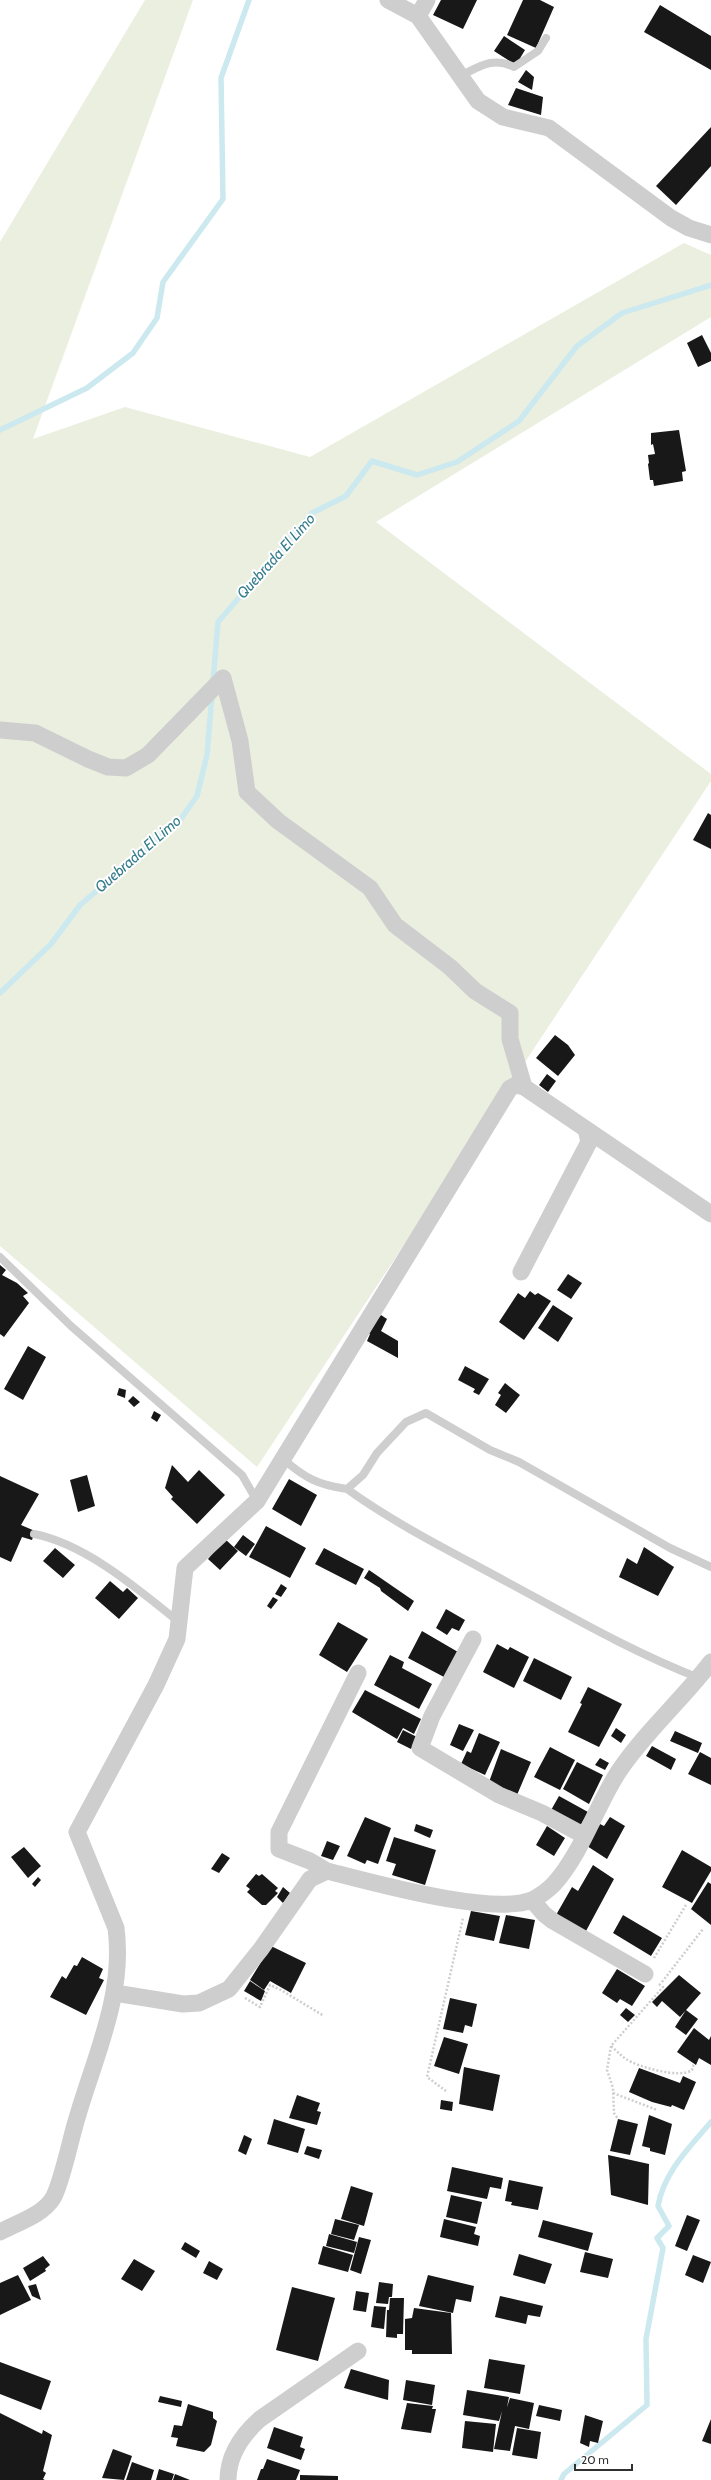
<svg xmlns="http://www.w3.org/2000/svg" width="711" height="2480" font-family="Cabin,sans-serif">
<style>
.green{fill:#ebefdf}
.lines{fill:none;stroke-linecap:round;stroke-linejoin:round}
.stream{stroke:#cbe9ef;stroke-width:5.5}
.building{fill:#181818}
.path{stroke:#cecece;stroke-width:2.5;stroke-dasharray:2 2;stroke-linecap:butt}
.service{stroke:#cecece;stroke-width:8}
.minor{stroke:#cecece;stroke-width:17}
.labels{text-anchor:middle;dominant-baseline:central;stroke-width:4;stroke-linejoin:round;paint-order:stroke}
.water-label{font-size:15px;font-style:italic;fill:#357d8c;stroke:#fff}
</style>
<rect width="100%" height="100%" fill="#fff"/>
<path class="green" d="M145 0H193L33 439 125 407 310 457 684 243 711 255V317L376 522 711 774V781L257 1467 0 1246V242Z"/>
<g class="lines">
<path class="stream" d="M0 430 87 388 133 353 157 318 163 282 223 199 221 78 249 0
M213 682 218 622 312 513 346 496 372 461 417 475 457 462 519 421 577 346 622 313 711 285
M0 993 51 944 80 905 180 820 197 796 207 755 212 695
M561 2480 564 2474 647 2405 646 2339 663 2248 657 2238 669 2226 658 2206C664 2172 689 2148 711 2122"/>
</g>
<path class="building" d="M441 0H477L463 29 433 15Z
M523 0H540L554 7 536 48 507 35Z
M660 5 711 36V70L644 32Z
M504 36 525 50 516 65 494 51Z
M526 70 534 77 532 90 518 82Z
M516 88 543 97 541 115 508 105Z
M711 127V166L676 205 656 186Z
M702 335 711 353V361L698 367 687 343Z
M679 430 686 471 682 472 683 481 654 486 653 480H650L648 464 649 463 648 455 655 454 653 444 651 445V433Z
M708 813 711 815V849L693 840Z
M555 1035 568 1045 575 1055 558 1076 536 1058Z
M547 1074 556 1081 548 1092 539 1085Z
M0 1265 6 1270 2 1275 17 1283 28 1293 23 1296 29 1303 4 1337 0 1334Z
M568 1274 582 1283 571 1299 557 1290Z
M530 1291 535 1295 538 1293 551 1301 524 1340 499 1322 518 1293 525 1298Z
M553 1305 573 1318 558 1342 538 1328Z
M381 1315 387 1319 381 1331 398 1341V1358L367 1341 370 1334 367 1332Z
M28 1346 46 1357 23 1400 4 1389Z
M465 1366 489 1379 479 1395 473 1392 475 1389 458 1380Z
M505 1383 520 1395 506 1413 495 1405 501 1395 498 1393Z
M119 1388 126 1390 125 1398 117 1395Z
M133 1396 140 1402 134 1407 128 1401Z
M154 1411 161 1415 157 1422 151 1418Z
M172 1465 188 1482 199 1470 225 1495 197 1524 171 1499 173 1497 165 1488Z
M87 1475 95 1506 78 1512 70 1480Z
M0 1476 39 1494 21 1525 35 1531 32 1540 22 1537 11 1562 0 1557Z
M289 1479 317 1495 301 1526 272 1509Z
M266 1526 306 1548 290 1578 249 1557Z
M243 1535 255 1544 246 1556 234 1547Z
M225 1539 238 1551 220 1570 208 1559Z
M644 1547 674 1567 658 1596 619 1577 627 1558 637 1564Z
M55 1548 75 1565 63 1578 43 1561Z
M324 1548 364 1569 356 1585 315 1564Z
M369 1570 414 1601 408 1611 381 1591 380 1588 364 1578Z
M110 1581 123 1592 127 1588 138 1598 119 1619 95 1598Z
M281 1584 287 1588 281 1597 275 1594Z
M273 1597 278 1600 271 1609 267 1606Z
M446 1609 465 1620 459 1631 452 1628 447 1635 436 1628Z
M338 1622 368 1639 347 1672 319 1655Z
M422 1631 458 1652 444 1677 408 1658Z
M497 1644 508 1650 510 1647 529 1657 514 1688 483 1672Z
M390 1655 404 1662 402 1668 432 1684 419 1709 374 1685Z
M534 1658 572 1677 561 1700 523 1681Z
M588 1687 622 1704 599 1747 568 1732 582 1704 580 1703Z
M365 1690 421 1719 414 1734 403 1728 397 1739 352 1712Z
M459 1724 474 1730 463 1751 450 1745Z
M616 1728 626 1735 621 1743 611 1736Z
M403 1730 417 1737 411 1749 397 1742Z
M675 1731 702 1743 698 1753 670 1741Z
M479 1733 500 1742 485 1775 461 1764 467 1751 471 1753Z
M652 1746 676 1759 671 1770 646 1756Z
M550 1747 575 1760 560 1790 534 1777Z
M501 1749 531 1762 517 1795 489 1782Z
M700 1752 711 1758V1785L688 1774Z
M600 1758 609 1763 605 1770 595 1765Z
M577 1762 603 1775 589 1804 563 1789Z
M559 1796 588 1812 579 1828 550 1812Z
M365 1817 391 1828 378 1864 367 1860 365 1864 347 1856Z
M610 1817 625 1826 607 1859 587 1846 600 1824 604 1826Z
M416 1824 433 1830 430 1838 414 1831Z
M547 1826 565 1838 554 1856 536 1845Z
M394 1837 436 1850 425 1885 392 1875 396 1864 386 1861Z
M327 1841 340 1846 333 1860 321 1856Z
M24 1847 41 1866 28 1878 11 1857Z
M682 1850 711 1867V1871L692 1903 662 1887Z
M222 1853 230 1858 219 1873 211 1869Z
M593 1865 614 1879 586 1931 556 1915 572 1887 578 1891Z
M256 1874 259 1876 262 1874 278 1888 275 1891 278 1893 266 1905H262L247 1892 250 1889 246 1886Z
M38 1877 41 1880 35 1887 32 1884Z
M708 1882 711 1884V1925L691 1909Z
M283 1887 290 1893 283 1903 277 1897Z
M471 1911 500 1916 494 1941 465 1935Z
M506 1915 535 1920 529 1949 499 1943Z
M623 1915 662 1938 651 1956 613 1933Z
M271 1946 306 1963 291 1993 270 1981 264 1990 250 1980Z
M82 1957 103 1969 99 1978 104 1980 86 2015 50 1997 62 1976 66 1979 74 1965 77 1966Z
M617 1969 645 1986 632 2006 620 1999 617 2003 602 1993Z
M679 1975 701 1993 680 2017 662 2001 657 2007 652 2002Z
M250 1981 265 1991 261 2001 244 1991Z
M450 1998 477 2004 472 2027 465 2025 463 2033 443 2029Z
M626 2008 635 2015 628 2022 620 2015Z
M686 2010 698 2019 686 2035 675 2027Z
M694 2028 709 2040 711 2036V2065L699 2058 696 2065 677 2052Z
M444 2037 468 2044 459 2074 434 2066Z
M464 2067 500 2075 493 2111 459 2104Z
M639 2068 680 2083 683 2076 696 2082 684 2110 672 2105 671 2107 652 2102 629 2092Z
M297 2095 320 2103 317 2111 321 2112 317 2125 289 2118Z
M441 2100 453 2102 452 2111 440 2109Z
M649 2115 672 2124 665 2155 650 2151V2148L642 2146Z
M274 2119 305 2129 298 2153 267 2144Z
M618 2119 638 2124 630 2155 610 2151Z
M244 2135 252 2139 246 2155 238 2151Z
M307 2146 322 2150 319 2159 304 2154Z
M608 2155 649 2164 648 2205 611 2195Z
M452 2167 503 2178 501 2189 490 2187 487 2199 447 2191Z
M509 2180 543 2187 538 2210 511 2205 512 2202 505 2201Z
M351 2186 373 2193 364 2226 341 2219Z
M451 2195 482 2202 477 2224 446 2217Z
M687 2215 700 2220 687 2251 675 2246Z
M335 2219 359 2225 354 2240 331 2234Z
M444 2219 476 2227 474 2234 480 2236 478 2246 440 2237Z
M543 2220 593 2233 588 2251 538 2237Z
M329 2234 357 2242 354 2253 326 2246Z
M359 2237 371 2240 361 2274 350 2270Z
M185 2242 200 2251 196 2258 181 2249Z
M323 2246 353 2255 348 2272 318 2264Z
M585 2252 613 2259 608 2278 580 2272Z
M519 2254 552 2264 545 2284 513 2275Z
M693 2255 711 2262 703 2283 685 2275Z
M43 2256 50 2265 45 2269 46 2271 30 2281 23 2268Z
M134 2259 155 2271 142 2291 121 2279Z
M209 2261 223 2269 217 2280 203 2273Z
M18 2275 31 2300 0 2315V2283Z
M428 2275 474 2286 471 2302 456 2299 453 2313 419 2306Z
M379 2282 393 2284 392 2297H389L388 2304 376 2303Z
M36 2284 41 2300 32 2296 28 2286Z
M292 2287 335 2298 318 2361 276 2350Z
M356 2291 369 2293 366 2312 353 2310Z
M500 2296 543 2306 540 2317 528 2315 526 2324 495 2317Z
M390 2298H404L403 2334H397V2338L386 2337 387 2310H389Z
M374 2306 386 2307 384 2329 371 2327Z
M414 2308 451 2313 452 2354H412V2350H405V2319L412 2318Z
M489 2359 525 2365 520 2394 484 2388Z
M0 2362 51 2381 41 2410 0 2394Z
M351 2369 389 2380 388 2400 344 2388Z
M406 2380 435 2385 432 2405 403 2400Z
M467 2390 509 2397 507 2407 510 2398 534 2403 529 2429 515 2426 510 2451 494 2449 502 2411 499 2421 463 2415Z
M160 2396 182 2401 181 2407 158 2402Z
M407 2403 433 2406 432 2409H436L431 2433 401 2429Z
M188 2404 213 2412V2418L217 2421 211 2445 204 2452 176 2446 178 2438 171 2437 174 2425 182 2426Z
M539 2405 562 2410 560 2421 536 2416Z
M0 2413 42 2434 43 2430 52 2435 43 2471 46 2473 43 2479 45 2480H0Z
M585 2415 603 2421 598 2443 590 2441 589 2447 580 2443Z
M711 2419V2444L702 2441Z
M465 2421 496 2424 493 2452 462 2448Z
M274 2427 303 2437 300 2447 305 2449 301 2460 267 2448Z
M517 2428 541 2432 537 2459 512 2455Z
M113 2449 132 2456 124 2480 102 2478Z
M267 2459 300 2470 296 2480H257L261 2469H263Z
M132 2462 154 2470 151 2480H126Z
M159 2469 174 2474 172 2480H156Z
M175 2474 190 2480H173Z
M300 2475 338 2476V2480H300Z"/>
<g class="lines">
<path class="path" d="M654 1958 686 1905
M662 1982 703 1929
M659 1984 663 1987 611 2046C616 2050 620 2055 626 2059 638 2067 680 2079 692 2070L694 2063
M245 1998 260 2007 270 1985 281 1990 324 2016
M611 2046 607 2070 613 2088 614 2113 618 2119
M446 2091 427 2077 463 1918
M613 2093 657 2110"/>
<path class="service" d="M460 76C479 67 493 56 514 67L538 51 546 38
M0 1257 71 1326 242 1475 257 1501
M283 1459C305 1478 318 1485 347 1489L363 1475 377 1453 406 1422 426 1413 490 1450 519 1462 670 1548 711 1567
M347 1489C397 1525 452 1552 507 1582 570 1616 632 1652 699 1678
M34 1534C86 1544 139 1590 179 1622"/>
<path class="minor" d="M388 0 418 16 478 101 503 117 549 128 671 218 689 228 711 235
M418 16 427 0
M223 678 240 741 247 792 278 821 370 888 395 925 450 967 475 991 510 1013V1039L524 1087
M0 730 35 733 88 759 108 767 126 768 148 755 223 678
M521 1272 589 1142 586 1129
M473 1639 432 1716 420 1748 499 1795 542 1813 583 1835
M327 1871 310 1861 279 1849V1832L358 1673
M532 1900 544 1914 553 1921 645 1974
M115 1993 183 2004 199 2003 229 1989 261 1949 310 1879 327 1871C372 1882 490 1916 532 1900 540 1896 548 1890 554 1884 582 1853 596 1806 619 1771 645 1732 682 1700 711 1662
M0 2232C17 2223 43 2215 53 2198 61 2185 70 2142 75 2125 93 2060 125 1997 116 1928L77 1832 156 1685 177 1639 185 1568 257 1501 510 1088 516 1085 524 1087 711 1214
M228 2480C228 2456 242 2435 260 2419L358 2351"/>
</g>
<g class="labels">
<g class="water-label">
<text transform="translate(276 556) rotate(-48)">Quebrada El Limo</text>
<text transform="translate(138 854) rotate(-41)">Quebrada El Limo</text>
</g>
</g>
<path d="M575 2464v6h57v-6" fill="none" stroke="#313131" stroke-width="2"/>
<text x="581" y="2464" font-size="12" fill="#313131" stroke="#ffffff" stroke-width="3" paint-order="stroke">20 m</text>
</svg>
